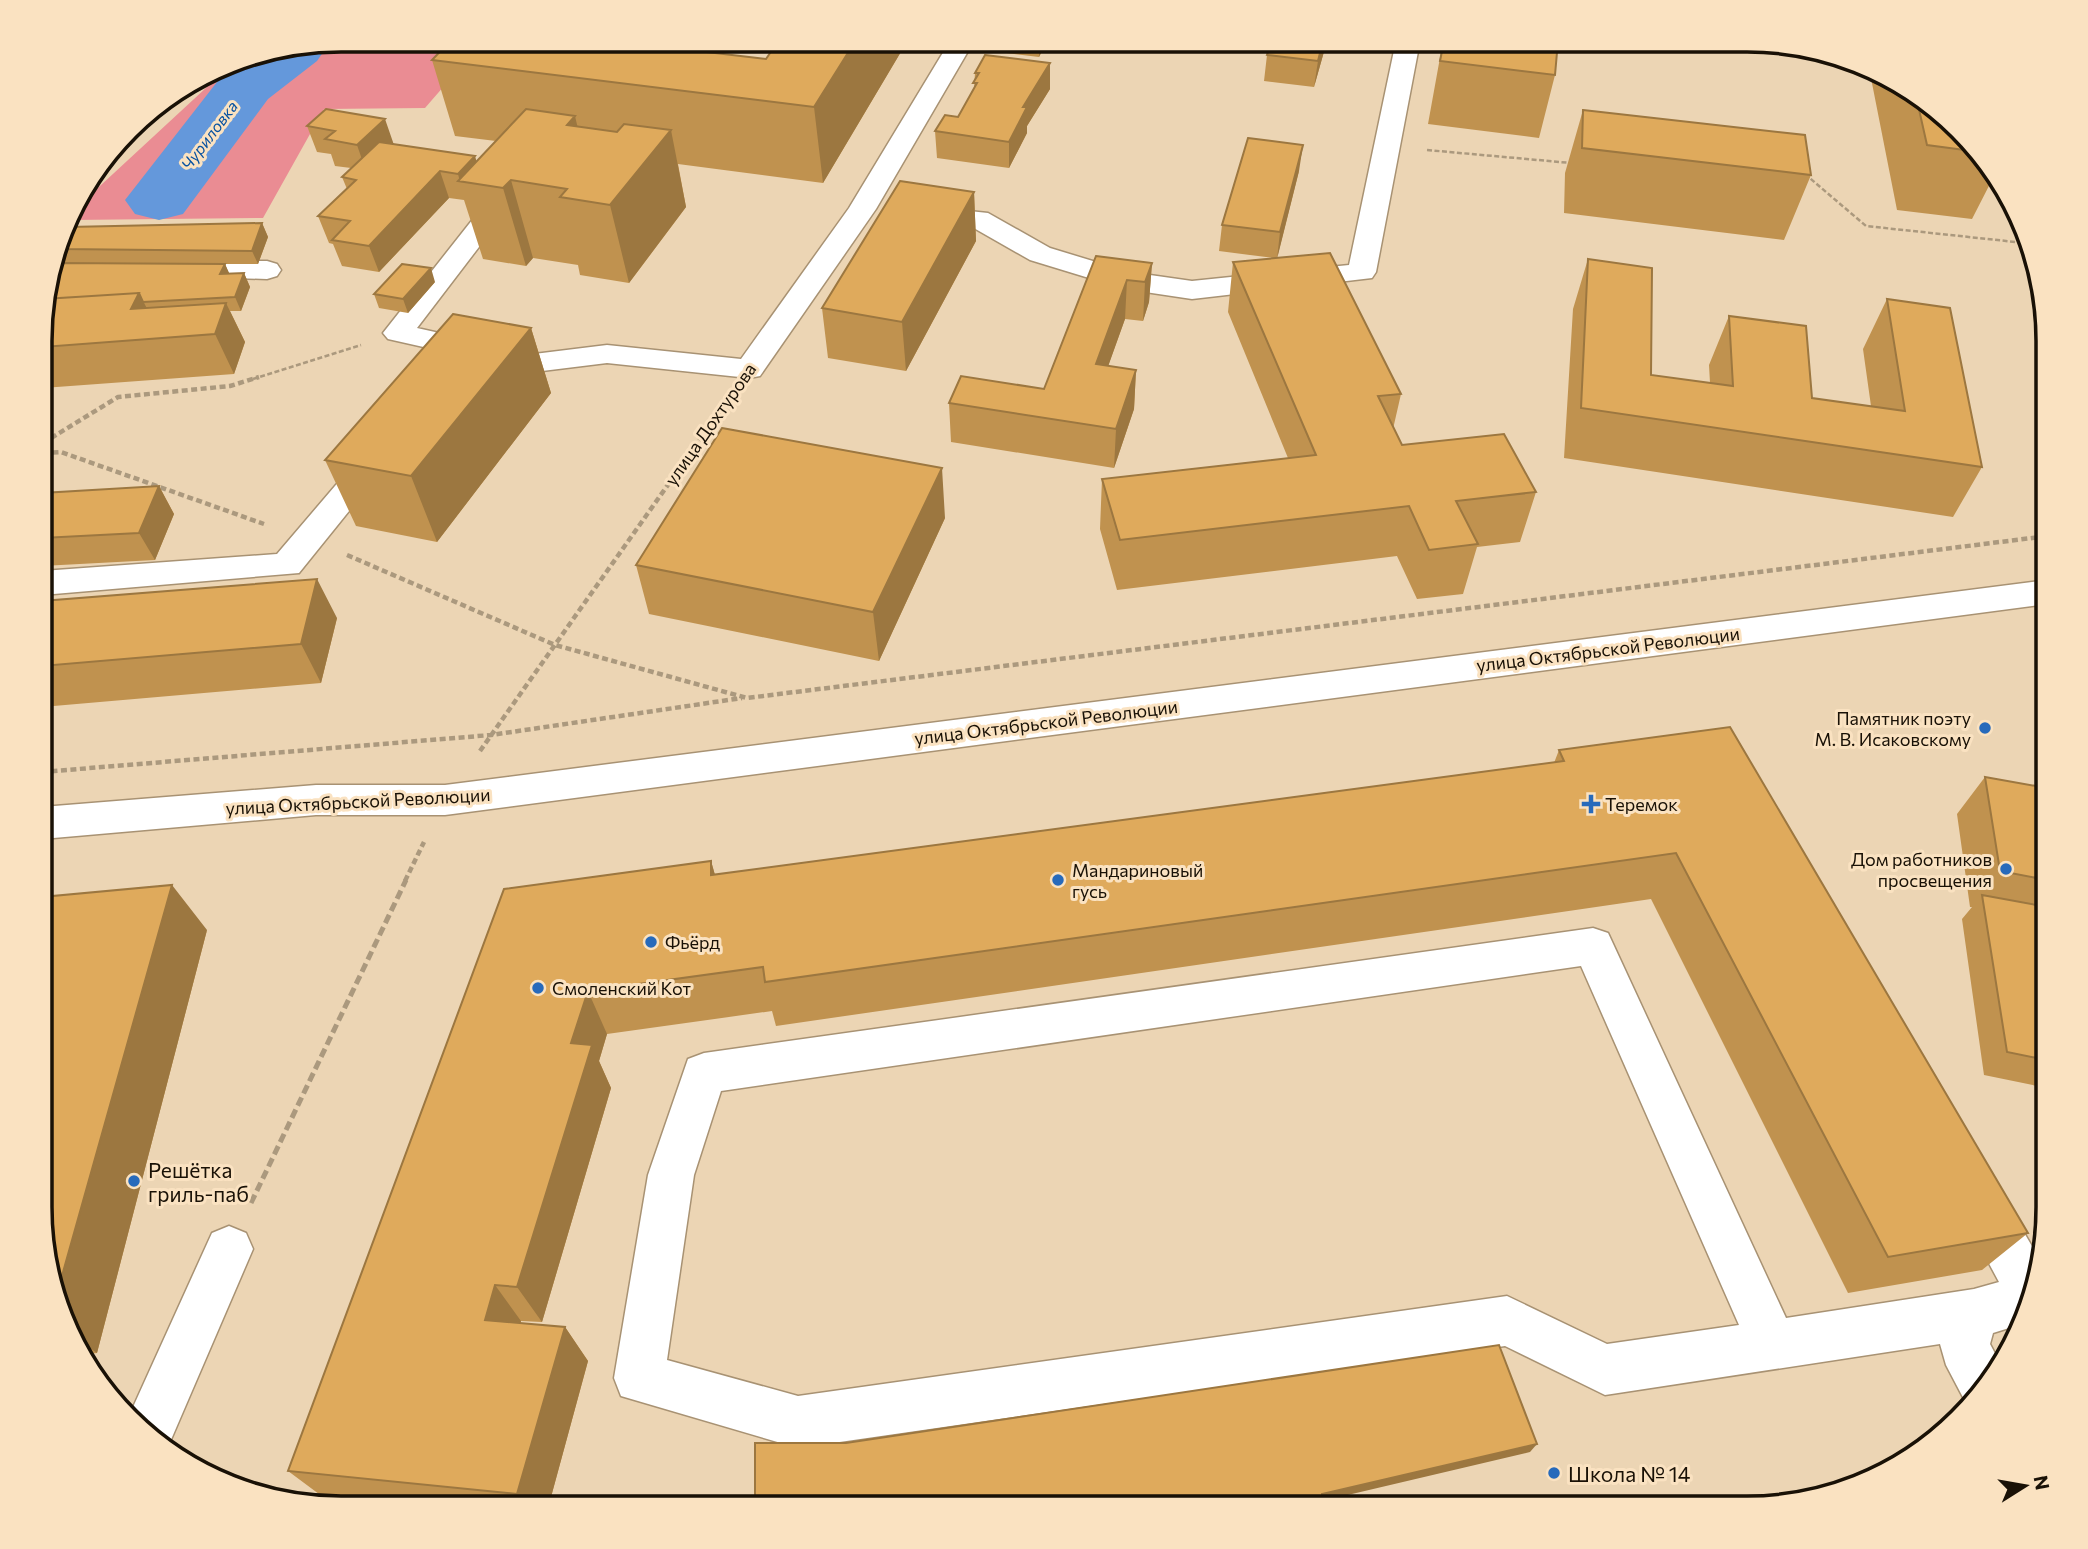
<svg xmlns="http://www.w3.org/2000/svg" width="2088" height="1549" font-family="Commissioner,sans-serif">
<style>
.forest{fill:#ea8c93}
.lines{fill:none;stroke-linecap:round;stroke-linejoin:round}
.river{fill:#6498db;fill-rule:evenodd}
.minor-casing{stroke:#a89273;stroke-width:3}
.path-far2{stroke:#ab997e;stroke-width:2.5;stroke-dasharray:5 2.5;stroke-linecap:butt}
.path-far1{stroke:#ab997e;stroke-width:4.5;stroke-dasharray:6 3.5;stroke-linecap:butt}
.path{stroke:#ab997e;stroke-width:5;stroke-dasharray:9 4.5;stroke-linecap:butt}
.minor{fill:#fff;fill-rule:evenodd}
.wall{fill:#c0924f}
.shaded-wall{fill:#9c7740}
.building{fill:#dfaa5c;stroke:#9c7740;stroke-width:2}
.poi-dot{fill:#276abb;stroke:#fae2c1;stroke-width:2.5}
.labels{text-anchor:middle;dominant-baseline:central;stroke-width:6;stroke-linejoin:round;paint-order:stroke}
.far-water-label{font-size:16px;font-style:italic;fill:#0651a1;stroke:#fae2c1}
.street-label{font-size:18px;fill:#191106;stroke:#fae2c1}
.poi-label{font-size:18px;fill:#191106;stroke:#fae2c1;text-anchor:start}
.near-poi-label{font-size:21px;fill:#191106;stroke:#fae2c1;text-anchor:start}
.rim{fill:none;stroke:#191106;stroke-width:3.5}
</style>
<rect width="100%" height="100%" fill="#ecd5b4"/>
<path class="forest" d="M341 40H484L425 108 324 109 263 218 71 220 74 210 234 62 244 56Z"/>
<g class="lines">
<path class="river" d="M323 43 326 48 317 61 268 99 183 214 159 220 135 214 125 200 224 73 247 56Z"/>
<g class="minor-casing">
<path id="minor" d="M950 41H974L876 209 760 376 749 378 607 363 534 372 388 339 383 333 499 186H517L521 192 417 328 534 354 607 345 741 359 849 208Z
M1396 41H1420L1376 272 1372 278 1192 299 1125 289 1030 260 972 227 912 220 908 214 912 208 922 206 988 213 1050 248 1129 272 1192 281 1349 265Z
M175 261H267L277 264 281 270 277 276 267 279 165 276 161 270 165 264Z
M375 449 386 452 391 459 299 573 42 595V571L277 554 364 452Z
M2048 580V604L445 815H316L42 839V807L316 785H445Z
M1593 928 1608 933 1786 1318 1974 1289 1999 1282 1957 1204 1964 1188 1981 1182 1998 1188 2040 1260 2025 1323 1993 1333 1990 1344 2000 1363 1973 1406 1967 1405 1946 1365 1940 1344 1605 1395 1505 1346 798 1448 621 1396 614 1378 648 1175 688 1059 704 1053ZM1581 966 1739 1325 1607 1344 1507 1296 798 1396 667 1360 694 1175 721 1091Z
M229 1226 246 1233 253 1249 167 1449 143 1434 129 1416 212 1233Z"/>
</g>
<path class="path-far2" d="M1427 150 1571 163
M1805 174 1866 226 2025 243
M253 379 361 345"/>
<path class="path-far1" d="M43 443 118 397 230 386 259 377
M43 453 61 452 264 524
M347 555 555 645 747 698 2048 536
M480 751 725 404
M42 772 491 735 742 698
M405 881 424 842"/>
<path class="path" d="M251 1203 406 880"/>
<use href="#minor" class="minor"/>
</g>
<path class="wall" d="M767 40H908L823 183 678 164 686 207 629 283 580 275 578 265 533 258 526 266 483 259 464 200 449 198 379 272 342 266 333 244 329 243 318 216 347 189 342 177 351 168 335 166 331 154 317 152 307 126 326 109 394 144 476 162 496 141 455 136 432 60 766 59 778 42Z
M999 41H1047L1039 57 999 52Z
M1272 41H1327L1314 87 1264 81 1267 55Z
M1443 41H1558L1555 75 1539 138 1428 124Z
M1869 68 1945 115 1993 178 1972 219 1897 210Z
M975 73 1050 89 1027 126V133L1009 168 937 158 935 131 958 117 974 89Z
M1583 110 1811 175 1784 240 1564 213 1565 173Z
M1299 171 1277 258 1401 394 1393 429 1402 445 1536 492 1520 542 1477 547 1463 594 1417 599 1397 556 1117 590 1100 529 1102 479 1288 458 1228 312 1233 262 1273 258 1219 251 1222 225Z
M974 192 976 241 906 371 828 358 822 308Z
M262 223 268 237 258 264H225L229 274 244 273 250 287 241 311H230L245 342 234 374 43 388V302L68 227Z
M1096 256 1152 263 1149 302 1143 321 1125 319 1108 366 1136 370 1134 409 1114 468 951 442 949 403 1044 389Z
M1588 259 1651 375 1710 383 1709 365 1729 316 1812 398 1871 406 1863 349 1887 299 1982 467 1953 517 1564 458 1573 309Z
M435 282 408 313 379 308 374 294Z
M531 328 551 393 437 542 356 526 325 460Z
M159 486 174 514 155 560 42 566V493Z
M945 518 879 661 649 614 636 565Z
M42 601 337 618 321 683 42 707Z
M1730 727 2028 1233 1982 1270 1848 1293 1651 899 776 1026 772 1011 607 1034 599 1061 611 1088 542 1322 521 1321V1323L565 1327 588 1361 548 1508H411L327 1500 288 1471 504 889 711 861 715 875 1554 763 1559 750Z
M1985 777 2047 788V1088L1984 1075 1962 919 1972 907H1970L1957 814Z
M207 930 97 1353 82 1355 71 1341 41 1228Z"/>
<path class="shaded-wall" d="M856 40H908L823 183 814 107Z
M1039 41H1047L1039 57Z
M1323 41H1327L1314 87 1318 61Z
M1050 63V89L1027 126V133L1009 168V142L1023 107Z
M182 92 185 98 117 147 143 115Z
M575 116 593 193 586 202 567 125Z
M385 119 394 145 366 171 357 145Z
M671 130 686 207 629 283 610 205Z
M1303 145 1299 171 1277 259 1280 232Z
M475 156 483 183 460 182 458 174Z
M440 171 449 198 379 272 369 246Z
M511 180 533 258 526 266 503 188Z
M974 192 976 241 906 371 902 322Z
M262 223 268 237 258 264 252 251Z
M1152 263 1149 302 1143 321 1145 282Z
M225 264 231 277 220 274Z
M431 268 435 282 408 313 403 299Z
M244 273 250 287 241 311 235 297Z
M1127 280 1125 319 1095 403 1096 364Z
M139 293 159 332 131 309Z
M226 303 245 342 234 374 215 334Z
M531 328 551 393 437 542 411 476Z
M1136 370 1134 409 1114 468 1116 429Z
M942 468 945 518 879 661 873 612Z
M159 486 174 514 155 560 139 533Z
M317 579 337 618 321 683 301 644Z
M711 861 724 907 711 875Z
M172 885 207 930 97 1353 69 1333 58 1290Z
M588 991 607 1034 599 1061 611 1088 542 1322 517 1287 571 1043Z
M495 1285 521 1321 511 1354 485 1320Z
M565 1327 588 1361 548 1508H532L517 1494Z
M1537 1444 1530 1452 1318 1502 1322 1494Z"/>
<path class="building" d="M451 40H604L766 59 779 40H856L814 107 432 60Z
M1272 41H1323L1318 61 1267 55Z
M1444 41H1558L1555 75 1440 61Z
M985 55 1050 63 1023 107H1027L1009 142 935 131 945 115 958 117 977 83H973L979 73H975Z
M1916 96 1945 115 1972 151 1927 145Z
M326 109 385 119 357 145 325 139 335 131 307 126Z
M526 109 575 116 567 125 617 132 624 124 671 130 610 205 560 197 567 189 511 180 503 188 458 181Z
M1583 110 1805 135 1811 175 1582 148Z
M1248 138 1303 145 1280 232 1222 225Z
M379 142 475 156 458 174 440 171 369 246 332 240 350 221 318 216 356 180 342 177Z
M900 181 974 192 902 322 822 308Z
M262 223 252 251 61 249 68 227Z
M1330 253 1401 394 1378 396 1402 445 1504 434 1536 492 1456 501 1478 544 1429 550 1409 506 1120 540 1102 479 1316 455 1233 262Z
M1096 256 1152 263 1145 282 1127 280 1096 364 1136 370 1116 429 949 403 961 376 1044 389Z
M1588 259 1652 268 1651 375 1733 386 1729 316 1806 326 1812 398 1905 411 1887 299 1950 308 1982 467 1581 408Z
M56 263 225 264 220 274 244 273 235 297 143 302 139 293 44 299Z
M402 264 431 268 403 299 374 294Z
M139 293 131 309 226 303 215 334 43 347 44 299Z
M453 314 531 328 411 476 325 460Z
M722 428 942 468 873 612 636 565Z
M159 486 139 533 42 538V493Z
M317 579 301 644 42 666V601Z
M1730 727 2028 1233 1888 1257 1676 853 765 982 763 967 588 991 571 1043 592 1045 517 1287 495 1285 485 1320 565 1327 517 1494 288 1471 504 889 711 861V875L1564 761 1559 750Z
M1985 777 2047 788V880L2000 871Z
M172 885 58 1290 41 1228 42 897Z
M1982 895 2047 907V1060L2007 1052Z
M1499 1345 1537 1444 1322 1494 1323 1509 755 1508V1443H846Z"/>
<g class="poi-dot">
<circle cx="1985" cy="728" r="7"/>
<path d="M1587.5 793.5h7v7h7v7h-7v7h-7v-7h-7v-7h7z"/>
<circle cx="2006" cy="869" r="7"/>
<circle cx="1058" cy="880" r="7"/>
<circle cx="651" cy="942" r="7"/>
<circle cx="538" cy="988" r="7"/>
<circle cx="134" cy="1181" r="7"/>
<circle cx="1554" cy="1473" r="7"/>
</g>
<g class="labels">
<g class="far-water-label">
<text transform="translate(209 135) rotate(-53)">Чуриловка</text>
</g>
<g class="street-label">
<text transform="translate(710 424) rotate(-55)">улица Дохтурова</text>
<text transform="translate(1608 649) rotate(-7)">улица Октябрьской Революции</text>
<text transform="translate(1046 722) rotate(-7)">улица Октябрьской Революции</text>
<text transform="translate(358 801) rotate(-3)">улица Октябрьской Революции</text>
</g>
<g class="poi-label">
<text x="1971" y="718" text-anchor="end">Памятник поэту<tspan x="1971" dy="21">М. В. Исаковскому</tspan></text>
<text x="1605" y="804">Теремок</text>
<text x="1992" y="859" text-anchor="end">Дом работников<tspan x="1992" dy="21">просвещения</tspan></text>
<text x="1072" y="870">Мандариновый<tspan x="1072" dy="21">гусь</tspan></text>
<text x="665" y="942">Фьёрд</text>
<text x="552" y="988">Смоленский Кот</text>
</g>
<g class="near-poi-label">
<text x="148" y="1169">Решётка<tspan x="148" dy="24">гриль-паб</tspan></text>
<text x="1568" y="1473">Школа № 14</text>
</g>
</g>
<path d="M0 0H2088V1549H0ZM341 52H1747A289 289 0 0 1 2036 341V1207A289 289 0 0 1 1747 1496H341A289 289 0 0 1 52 1207V341A289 289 0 0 1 341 52Z" fill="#fae2c1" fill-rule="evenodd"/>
<path class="rim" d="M341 52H1747A289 289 0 0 1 2036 341V1207A289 289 0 0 1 1747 1496H341A289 289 0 0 1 52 1207V341A289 289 0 0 1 341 52Z"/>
<g transform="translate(2025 1486) rotate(79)" stroke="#fae2c1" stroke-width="5" paint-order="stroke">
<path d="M0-5L12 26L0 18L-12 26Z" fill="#191106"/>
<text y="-10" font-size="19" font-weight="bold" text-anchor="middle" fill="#191106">N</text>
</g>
</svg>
